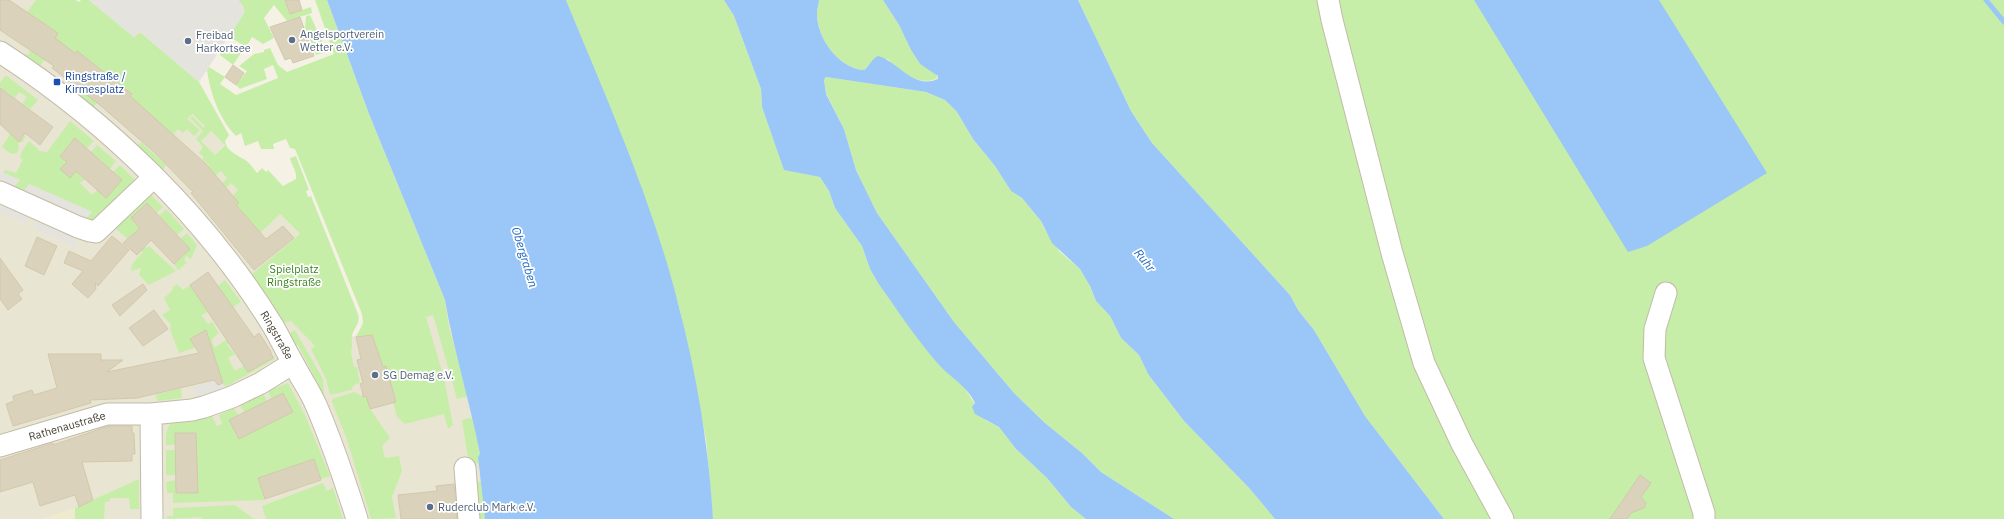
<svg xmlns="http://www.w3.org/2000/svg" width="2004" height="519" font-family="'IBM Plex Sans',sans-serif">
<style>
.residential{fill:#e9e5d3}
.education{fill:#efeacd}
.green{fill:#c7eea9;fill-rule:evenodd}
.parking{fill:#e5e3de}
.water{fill:#9ac7f8}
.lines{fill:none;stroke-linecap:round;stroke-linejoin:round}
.stream{stroke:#9ac7f8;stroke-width:5}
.building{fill:#dbd2bc;stroke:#d3c8ac}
.minor-casing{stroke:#c1bba7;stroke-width:23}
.minor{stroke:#fff;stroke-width:21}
.service-dot{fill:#5c6f8a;stroke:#fff;stroke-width:1.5}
.transit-dot{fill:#1a4fb4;stroke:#fff;stroke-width:1.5}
.labels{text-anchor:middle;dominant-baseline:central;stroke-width:3.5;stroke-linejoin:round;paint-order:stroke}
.service-label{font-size:11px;fill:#4e5e75;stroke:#fff;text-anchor:start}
.transit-label{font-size:11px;fill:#164399;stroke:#fff;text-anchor:start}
.park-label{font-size:11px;fill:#3a8120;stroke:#fff}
.street-label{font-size:11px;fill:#484234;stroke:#fff}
.water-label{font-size:12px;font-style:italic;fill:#216ac0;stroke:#fff}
</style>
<rect width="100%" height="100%" fill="#f5f2e5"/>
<path class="residential" d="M0 0H53L166 91 225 144 214 156 280 214 300 234 334 344 445 300 469 398 480 454 478 457 485 519H0Z"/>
<path class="education" d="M75 508V519H41Z"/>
<path class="green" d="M36 0H76L79 2 81 0H89L134 37 140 32 199 82 229 135 225 141C227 153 241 156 248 162 251 165 254 169 257 173L262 168 266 172 268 170 283 186 296 179C297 170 291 165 290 158L296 156 309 190 306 191 308 197 311 196 358 314C361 324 354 327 352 336 351 343 353 345 351 352L354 367H357L360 383 354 385 351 390 330 395 326 379 311 349 315 346 291 321 284 323 252 274 300 234 280 214 260 233 236 205 239 203 233 196 238 190 231 183 226 188 222 183 227 178 221 171 216 175 198 176 209 165 202 159 204 157 199 153 203 147 196 139 203 131 190 118 192 116 204 128 205 126 192 114 187 119 200 130 194 136 187 129 183 133 178 129 172 136 116 115 132 94 91 62 90 64 77 51 75 53 68 48 46 58 39 67 23 56 24 54 28 55 30 50 42 58 58 33 27 12ZM211 131 225 145 215 155 201 141Z
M238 0H285L290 14 311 7 312 13 287 21 274 5 264 18 274 38 263 44 252 37 248 44 250 45 244 46 229 36 244 13 243 6Z
M315 0H327L369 114 445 300 449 327 468 396 457 399 433 315 426 317 444 378 453 425 448 429 444 414 405 424 397 417 393 402 396 401 386 367H383L372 335 356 337 363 323 362 314 295 149 290 148 286 139 273 144 274 149H261L258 141 245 146 241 133 236 136C219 119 210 92 207 70L209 67 225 77 220 84 236 95 278 78 273 65 264 69 267 79 242 88 240 89 236 85 247 71 239 66 254 54 264 52V50L270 48 278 65 287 72 334 54Z
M566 0H724L734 16 761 89 762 107 784 169 820 177 829 191 835 208 862 246 870 269 878 283 929 352 940 366 964 387 985 420 999 427 1016 449 1047 478 1071 507 1086 519H713L706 439 679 306 637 176Z
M819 0H883L899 25 911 50 920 64 935 73 938 78C921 87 900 73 888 59L869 65 864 70C838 68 816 37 817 12 817 8 819 4 819 0Z
M1078 0H2004V519H1444L1365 416 1314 330 1298 310 1290 295 1152 143 1131 111Z
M310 15 327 52 316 55 305 28 306 16Z
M230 45 241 53 233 65 220 55 219 51 222 46Z
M5 76H7L38 100 30 109 22 104 27 97 19 92 15 98 3 90 0 94V83Z
M826 77 926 92 945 100 957 112 973 139 995 166 1011 191 1022 198 1041 221 1045 230 1060 252 1080 269 1090 286 1096 301 1110 316 1121 338 1139 355 1148 374 1184 421 1250 489 1275 519H1174L1101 472 1082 453 1045 423 1014 393 954 322 877 213 856 170 844 129 826 93 824 80Z
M71 83 97 103 92 109 67 88Z
M70 121 94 141 87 148 75 138 60 155 67 162 61 169 76 171 85 179 80 183 92 195 97 190 106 197 122 180 113 172 120 165 136 181 92 224 84 221 92 212 29 184 21 195 11 190 20 180 3 173 5 170 16 173 23 159 20 158 22 151 29 141 40 151 47 152Z
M15 126 21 139 26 134 23 142 18 143 19 148 17 153 11 154 2 147Z
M141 142 166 165 162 171 137 147Z
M97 145 116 161 110 169 91 152Z
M151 195 163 207 156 213 147 203 131 218 145 234 139 241 147 248 149 246 176 271 149 285 139 275 141 268 131 271 132 264 143 252 115 228Z
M166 209 184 229 177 235 159 216Z
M187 233 197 245 191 259 186 256 184 260 187 263 178 270 174 264 190 249 180 239Z
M225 280 241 302 233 307 218 286Z
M177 284 183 290 190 285 208 312 201 315 208 324 212 322 219 333 212 339 214 348 236 333 238 338 227 345 235 354 228 358 235 371 244 366 248 372 274 356 275 359 225 387 199 334 191 339 195 348 179 353 170 329 171 325 162 315 170 310 164 298 173 290 172 288Z
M294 330 296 332 323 379 324 396 298 345 291 347 285 337Z
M288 383 305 415 330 476 321 479 314 459 258 478 265 500 173 503V493H167L166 482 176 480V493H198L196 433H175V445H166C166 436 165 429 172 422L212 416 217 426 222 424 219 415 234 408 239 416 229 420 239 439 293 412 271 399 268 391Z
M178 389H181L182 398 157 401 156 395 157 394Z
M354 392 363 397 366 396 370 409 390 438 382 446 385 458 399 456 402 471 392 497 396 518 371 519 346 437 332 402V399Z
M263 393 267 401 245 413 240 406Z
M469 418 473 419 480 454 478 457 479 463 469 465 462 420Z
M166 450H175L176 475H166Z
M139 479V509H130L129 498H110V501L105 502 104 519H75V508Z
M470 482H481L485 519H473Z
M323 483 327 491 333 488 343 519H266L262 506Z
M235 505 254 519H202L201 517 167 519V516H173V508Z"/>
<path class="parking" d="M89 0H238L243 6 244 13 199 82 140 32 134 37Z
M0 171 20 180 11 190 21 195 29 184 92 212 78 227 76 248 35 229V208L28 205V225L0 212Z
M221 378 225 387 196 397 193 387Z"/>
<path class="water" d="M327 0H566C607 100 653 202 679 307 697 376 709 448 713 519H485L478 457 480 454C470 402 454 352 445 300L369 114Z
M724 0H819C819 4 817 8 817 12 816 37 838 68 864 70 870 66 871 59 878 56 898 61 913 90 938 79V76L920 64 911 50 899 25 883 0H1078L1131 111 1152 143 1290 295 1298 310 1314 330 1365 416 1444 519H1275L1250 489 1184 421 1148 374 1139 355 1121 338 1110 316 1096 301 1090 286 1080 269 1052 243 1041 221 1022 198 1011 191 995 166 973 139 957 112 945 100 926 92 826 77 824 80 826 94 844 129 856 170 877 213 954 322 1014 393 1045 423 1082 453 1101 472 1174 519H1086L1071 507 1047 478 1016 449 999 427 975 414 972 407 975 403C967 386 951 378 939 365 917 340 898 311 878 283L870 269 862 246 835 208 829 191 820 177 784 170 762 107 761 89 734 16Z
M1474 0H1659L1767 173 1647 246 1628 252Z"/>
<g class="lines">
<path class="stream" d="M1986 0 2004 22"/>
</g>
<path class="building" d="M0 0H9L58 33 55 38 75 53 77 51 132 94 130 96 206 164 239 203 236 205 266 239 283 226 294 238 254 270 191 193 193 192 154 152 101 106 52 68 54 66 0 30Z
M285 0H299L302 10 290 14Z
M300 17 314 56 293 63 291 58 285 60 270 27Z
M233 65 244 73 236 85 225 77Z
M0 88 53 127 40 145 25 133 19 142 0 124Z
M75 138 122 180 106 198 76 171 70 178 60 169 67 162 60 156Z
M147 203 190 249 174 264 151 240 137 255 123 243 140 228 131 218Z
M112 236 129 250 98 286 95 282 96 289 88 298 72 284 83 271 64 263 69 251 91 261Z
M37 237 57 246 44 275 25 266Z
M0 258 23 290 18 294 22 299 8 310 0 299Z
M208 272 254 337 259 333 270 350 273 358 248 372 190 285Z
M143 284 147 290 120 316 112 305Z
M154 310 168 329 143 346 129 328Z
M206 330 223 383 218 385 214 380 137 398 90 400 91 403 13 426 6 404 14 401 13 396 32 390 34 395 57 388 48 354H101V360H123L107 372 199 353 190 339Z
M372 335 383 367 386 366 396 402 370 409 366 396 363 397 362 390 360 384 363 383 357 360 361 359 356 337Z
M283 393 293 412 239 439 229 420Z
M109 426H132V433H134L135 454H132V461L82 462 93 500 79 507 75 495 40 506 33 482 0 492V460L53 443V445Z
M175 433H196L198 493H176Z
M314 459 321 480 265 499 258 478Z
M1640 475 1651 483 1641 497 1646 503 1644 508 1631 513 1627 519H1610Z
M454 484 457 519H401L398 495 437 491 436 486Z"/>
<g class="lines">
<g class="minor-casing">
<path id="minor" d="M1328 0 1332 20 1392 253 1424 363 1462 444 1503 519
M0 52C107 121 206 217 273 326 280 338 286 351 293 363 300 377 310 391 316 405 332 442 345 481 357 519
M0 192 78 227 90 231 96 232 154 177
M1666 293 1655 329 1654 358 1704 513V519
M151 414 152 519
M0 446 107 414H151L192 410 204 407 232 397 261 383 293 363
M465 468 469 519"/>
</g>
<use href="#minor" class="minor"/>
</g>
<g class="service-dot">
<circle cx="292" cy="40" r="4"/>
<circle cx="188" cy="41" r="4"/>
<circle cx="375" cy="375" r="4"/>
<circle cx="430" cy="507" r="4"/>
</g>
<rect class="transit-dot" x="53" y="78" width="8" height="8" rx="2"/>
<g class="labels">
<g class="service-label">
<text x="300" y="34">Angelsportverein<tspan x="300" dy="13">Wetter e.V.</tspan></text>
<text x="196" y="35">Freibad<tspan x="196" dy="13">Harkortsee</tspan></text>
<text x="383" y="375">SG Demag e.V.</text>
<text x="438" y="507">Ruderclub Mark e.V.</text>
</g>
<g class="transit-label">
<text x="65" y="76">Ringstraße /<tspan x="65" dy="13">Kirmesplatz</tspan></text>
</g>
<g class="park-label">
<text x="294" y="269">Spielplatz<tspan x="294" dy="13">Ringstraße</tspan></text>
</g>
<g class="street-label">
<text transform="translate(277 335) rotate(60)">Ringstraße</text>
<text transform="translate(67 426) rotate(-16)">Rathenaustraße</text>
</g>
<g class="water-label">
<text transform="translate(525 257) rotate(73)">Obergraben</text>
<text transform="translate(1145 260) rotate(50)">Ruhr</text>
</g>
</g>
</svg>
